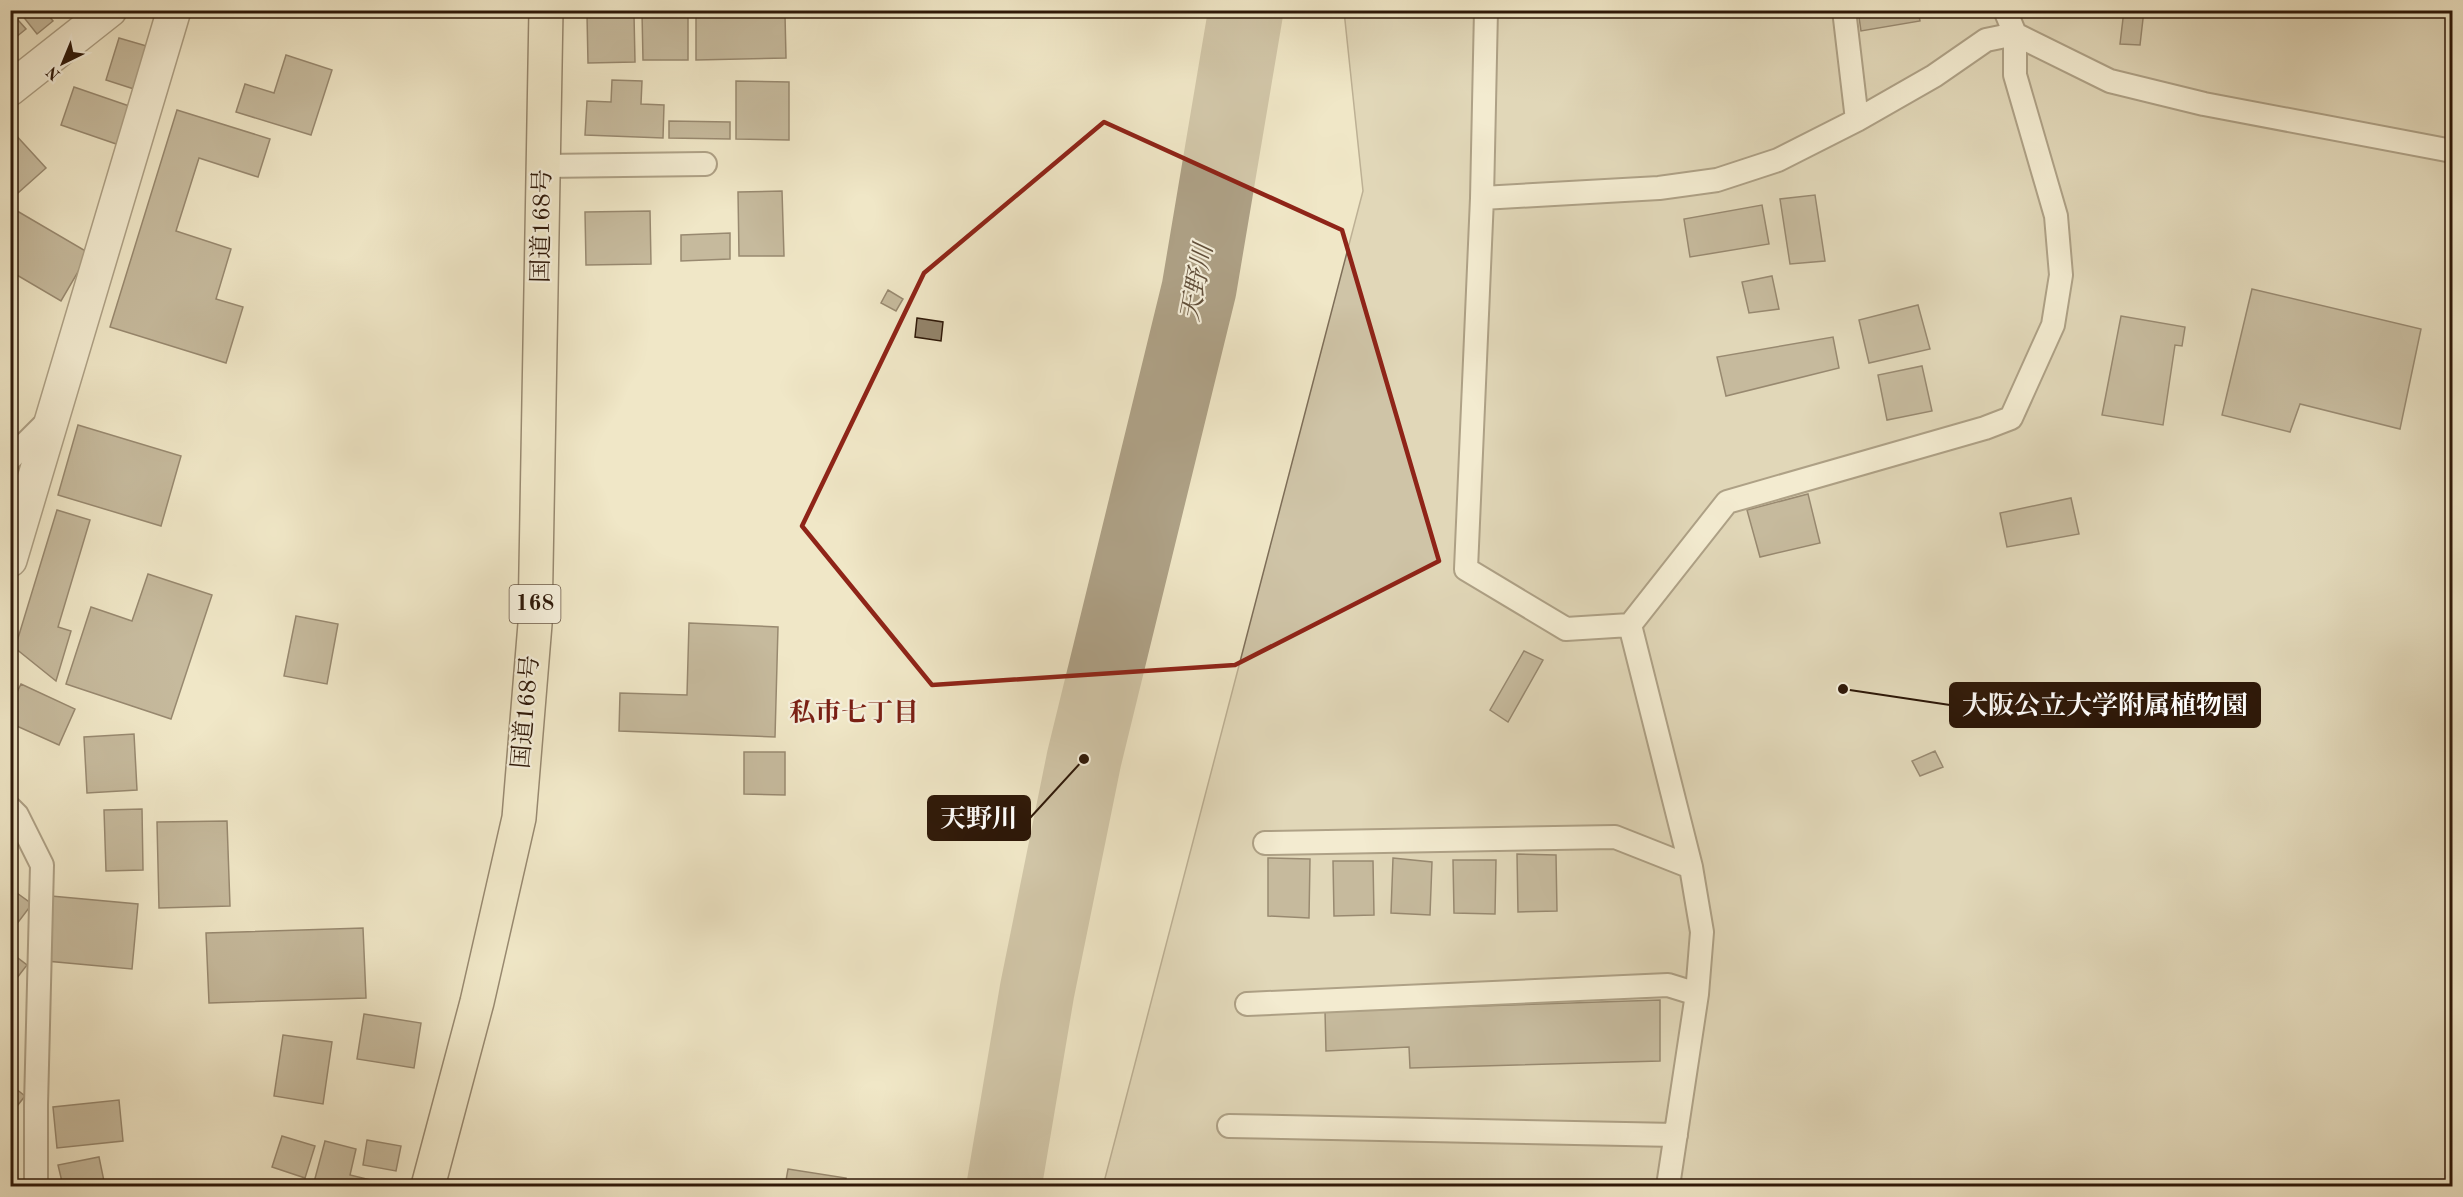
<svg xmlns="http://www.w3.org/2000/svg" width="2463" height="1197" font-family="'Old Standard TT','Noto Serif JP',serif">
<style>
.green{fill:#cfc4a7;stroke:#7e6e58;stroke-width:1.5}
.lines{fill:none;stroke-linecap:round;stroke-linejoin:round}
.river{stroke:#aea186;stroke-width:75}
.building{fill:#93846b;stroke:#2e1808;stroke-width:1.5}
.service-casing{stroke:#5e4c38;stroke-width:26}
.minor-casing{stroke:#5e4c38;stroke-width:36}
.tertiary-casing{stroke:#5e4c38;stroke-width:36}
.trunk-casing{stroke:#2e1808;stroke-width:36}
.service{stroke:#f5efdb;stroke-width:22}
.minor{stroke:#f5efdb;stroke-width:33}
.tertiary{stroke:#f5efdb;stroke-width:33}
.trunk{stroke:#f0e7c7;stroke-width:33}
.marked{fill:none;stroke:#8f2418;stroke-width:4.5;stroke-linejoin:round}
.labels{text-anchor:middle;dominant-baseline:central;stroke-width:4.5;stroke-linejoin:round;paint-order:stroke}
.shield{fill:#f5efdb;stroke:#6a5847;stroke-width:1.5}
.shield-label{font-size:22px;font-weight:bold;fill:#2e1808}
.street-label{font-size:24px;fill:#2e1808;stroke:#f5efdb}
.water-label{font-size:26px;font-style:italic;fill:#614f3a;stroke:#f5efdb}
.neighbourhood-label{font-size:26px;font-weight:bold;fill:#7a1f14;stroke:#f5efdb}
.leader{fill:none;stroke:#2e1808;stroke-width:2}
.callout-dot{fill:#2e1808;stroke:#f5efdb;stroke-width:2}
.callout{fill:#2e1808;stroke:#2e1808;stroke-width:2}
.callout-label{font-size:26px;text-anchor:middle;font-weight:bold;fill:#fff}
</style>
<rect width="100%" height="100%" fill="#f0e7c7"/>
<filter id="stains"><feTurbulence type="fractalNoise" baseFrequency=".00333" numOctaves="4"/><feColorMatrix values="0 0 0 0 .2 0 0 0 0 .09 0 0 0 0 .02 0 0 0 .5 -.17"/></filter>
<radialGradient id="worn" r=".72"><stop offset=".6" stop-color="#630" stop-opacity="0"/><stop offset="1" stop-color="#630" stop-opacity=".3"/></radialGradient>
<path class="green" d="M1344 11H2452V1186H1103L1363 191Z"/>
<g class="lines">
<path class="river" d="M1004 1186 1037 991 1084 759 1199 289 1246 10"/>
</g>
<path class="building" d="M18 10H44L53 21 37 34Z
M1858 10H1918L1920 21 1861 31Z
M2124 10H2144L2140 45 2120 44Z
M10 11 26 29 10 42Z
M642 13H688V60H643Z
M587 15H634L635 62 588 63Z
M785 15 786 58 696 60V16Z
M119 38 150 47 137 90 106 80Z
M286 55 332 70 311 135 236 112 245 84 274 93Z
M612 80 642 81 641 104 664 105 663 138 585 135 587 101 611 102Z
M736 81 789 82V140L736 139Z
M74 87 135 108 122 146 61 125Z
M177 110 270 139 258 177 199 158 176 231 231 249 216 299 243 307 226 363 110 327Z
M669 121 730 122V139L669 138Z
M13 132 46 168 10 200V135Z
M782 191 784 256H739L738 192Z
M1815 195 1825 261 1790 264 1780 199Z
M1762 205 1769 244 1690 257 1684 219Z
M12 208 89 253 61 301 10 271V212Z
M650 211 651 264 586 265 585 212Z
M730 233V259L681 261V235Z
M1772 276 1779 309 1749 313 1742 282Z
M2252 289 2421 329 2400 429 2300 404 2290 432 2222 415Z
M888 290 903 299 896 311 881 303Z
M1918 305 1930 349 1869 363 1859 320Z
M2121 316 2185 327 2182 346 2175 345 2163 425 2102 415Z
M917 318 943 322 941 341 915 337Z
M1833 337 1839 368 1726 396 1717 357Z
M1922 366 1932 411 1887 420 1878 375Z
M78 425 181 456 161 526 58 495Z
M1808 494 1820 543 1760 557 1747 510Z
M2071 498 2079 534 2007 547 2000 513Z
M57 510 90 520 58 627 71 631 56 681 15 648Z
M148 574 212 595 171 719 66 684 91 607 132 621Z
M296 616 338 624 327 684 284 676Z
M689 623 778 627 775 737 619 731 620 693 687 695Z
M1524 651 1543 660 1508 722 1490 710Z
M21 684 75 709 59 745 10 723V707Z
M134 734 137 790 87 793 84 737Z
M1935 751 1943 767 1920 776 1912 761Z
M744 752H785V795L744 794Z
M142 809 143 870 106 871 104 810Z
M227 821 230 906 159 908 157 822Z
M1517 854 1556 855 1557 911 1518 912Z
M1268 858 1310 859 1309 918 1268 916Z
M1393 858 1432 862 1430 915 1391 913Z
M1453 860H1496L1495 914 1454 913Z
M1333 861H1373L1374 915 1334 916Z
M10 888 32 904 13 929 10 927Z
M51 896 138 904 132 969 46 961Z
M363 928 366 998 209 1003 206 933Z
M10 952 27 965 10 987Z
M1660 1000V1061L1410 1068 1409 1047 1326 1051 1325 1011Z
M364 1014 421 1023 414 1068 357 1059Z
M283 1035 332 1042 323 1104 274 1096Z
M10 1084 25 1096 10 1115Z
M119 1100 123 1141 57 1148 53 1107Z
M282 1136 315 1146 305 1178 272 1167Z
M367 1140 401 1146 396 1171 363 1165Z
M325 1141 356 1149 350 1175 387 1184 386 1186H313Z
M99 1157 105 1186H63L58 1165Z
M788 1169 846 1178 844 1186H785Z"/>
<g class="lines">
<g class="service-casing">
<path id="service" d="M1486 10 1482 198 1466 569 1566 629 1630 625
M1844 10 1857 120
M2005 10 2015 34 2110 81 2204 104 2452 151
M544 166 705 164
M1482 198 1659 188 1717 180 1778 160 1857 120 1934 76 1986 40 2015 34V75L2056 216 2061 275 2053 325 2011 418 1985 428 1727 502 1630 625 1691 867 1702 932 1697 994 1668 1186
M10 459 49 420
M10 808 17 815 42 865 36 1105V1186
M1265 843 1615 837 1691 867
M1247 1004 1668 985 1697 994
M1229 1126 1676 1135"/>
</g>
<g class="minor-casing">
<path id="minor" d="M10 89 110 10"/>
</g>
<g class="tertiary-casing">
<path id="tertiary" d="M10 560 174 10"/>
</g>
<g class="trunk-casing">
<path id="trunk" d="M428 1186 477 1002 519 818 535 624 546 10"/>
</g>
<use href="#service" class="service"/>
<use href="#minor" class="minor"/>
<use href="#tertiary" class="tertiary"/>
<use href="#trunk" class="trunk"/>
</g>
<path d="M0 0H2463V1197H0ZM1104 122 1342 230 1439 561 1235 665 932 685 802 526 924 273Z" fill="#f0e7c7" fill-opacity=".55" fill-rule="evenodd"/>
<path class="marked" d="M1104 122 1342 230 1439 561 1235 665 932 685 802 526 924 273Z"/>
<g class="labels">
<rect class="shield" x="509.5" y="585" width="51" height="38" rx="4.5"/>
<g class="shield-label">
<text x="535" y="604">168</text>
</g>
<g class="street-label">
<text transform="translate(543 226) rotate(-89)">国道168号</text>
<text transform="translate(527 712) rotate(-85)">国道168号</text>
</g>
<g class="water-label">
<text transform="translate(1198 283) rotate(-79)">天野川</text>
</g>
<g class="neighbourhood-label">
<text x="854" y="714">私市七丁目</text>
</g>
</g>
<path class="leader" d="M1843 689L1950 705M1084 759L1030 818"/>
<g class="callout-dot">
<circle cx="1843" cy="689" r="6"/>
<circle cx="1084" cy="759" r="6"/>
</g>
<g class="callout">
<rect x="1950" y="683" width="310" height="44" rx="6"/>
<rect x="928" y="796" width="102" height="44" rx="6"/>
</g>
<g class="callout-label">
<text x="2105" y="714">大阪公立大学附属植物園</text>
<text x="979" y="827">天野川</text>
</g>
<rect width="2463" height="1197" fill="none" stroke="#f0e7c7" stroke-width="36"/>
<rect x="12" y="12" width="2439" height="1173" fill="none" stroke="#2e1808" stroke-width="3"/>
<rect x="18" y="18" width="2427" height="1161" fill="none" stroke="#2e1808" stroke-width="1.5"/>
<g transform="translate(63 63) rotate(223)" stroke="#f5efdb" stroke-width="4.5" paint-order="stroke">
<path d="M0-4.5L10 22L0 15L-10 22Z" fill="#2e1808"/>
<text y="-9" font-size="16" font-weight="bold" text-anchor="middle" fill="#2e1808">N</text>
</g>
<rect width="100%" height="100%" filter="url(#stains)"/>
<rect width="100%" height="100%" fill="url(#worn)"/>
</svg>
